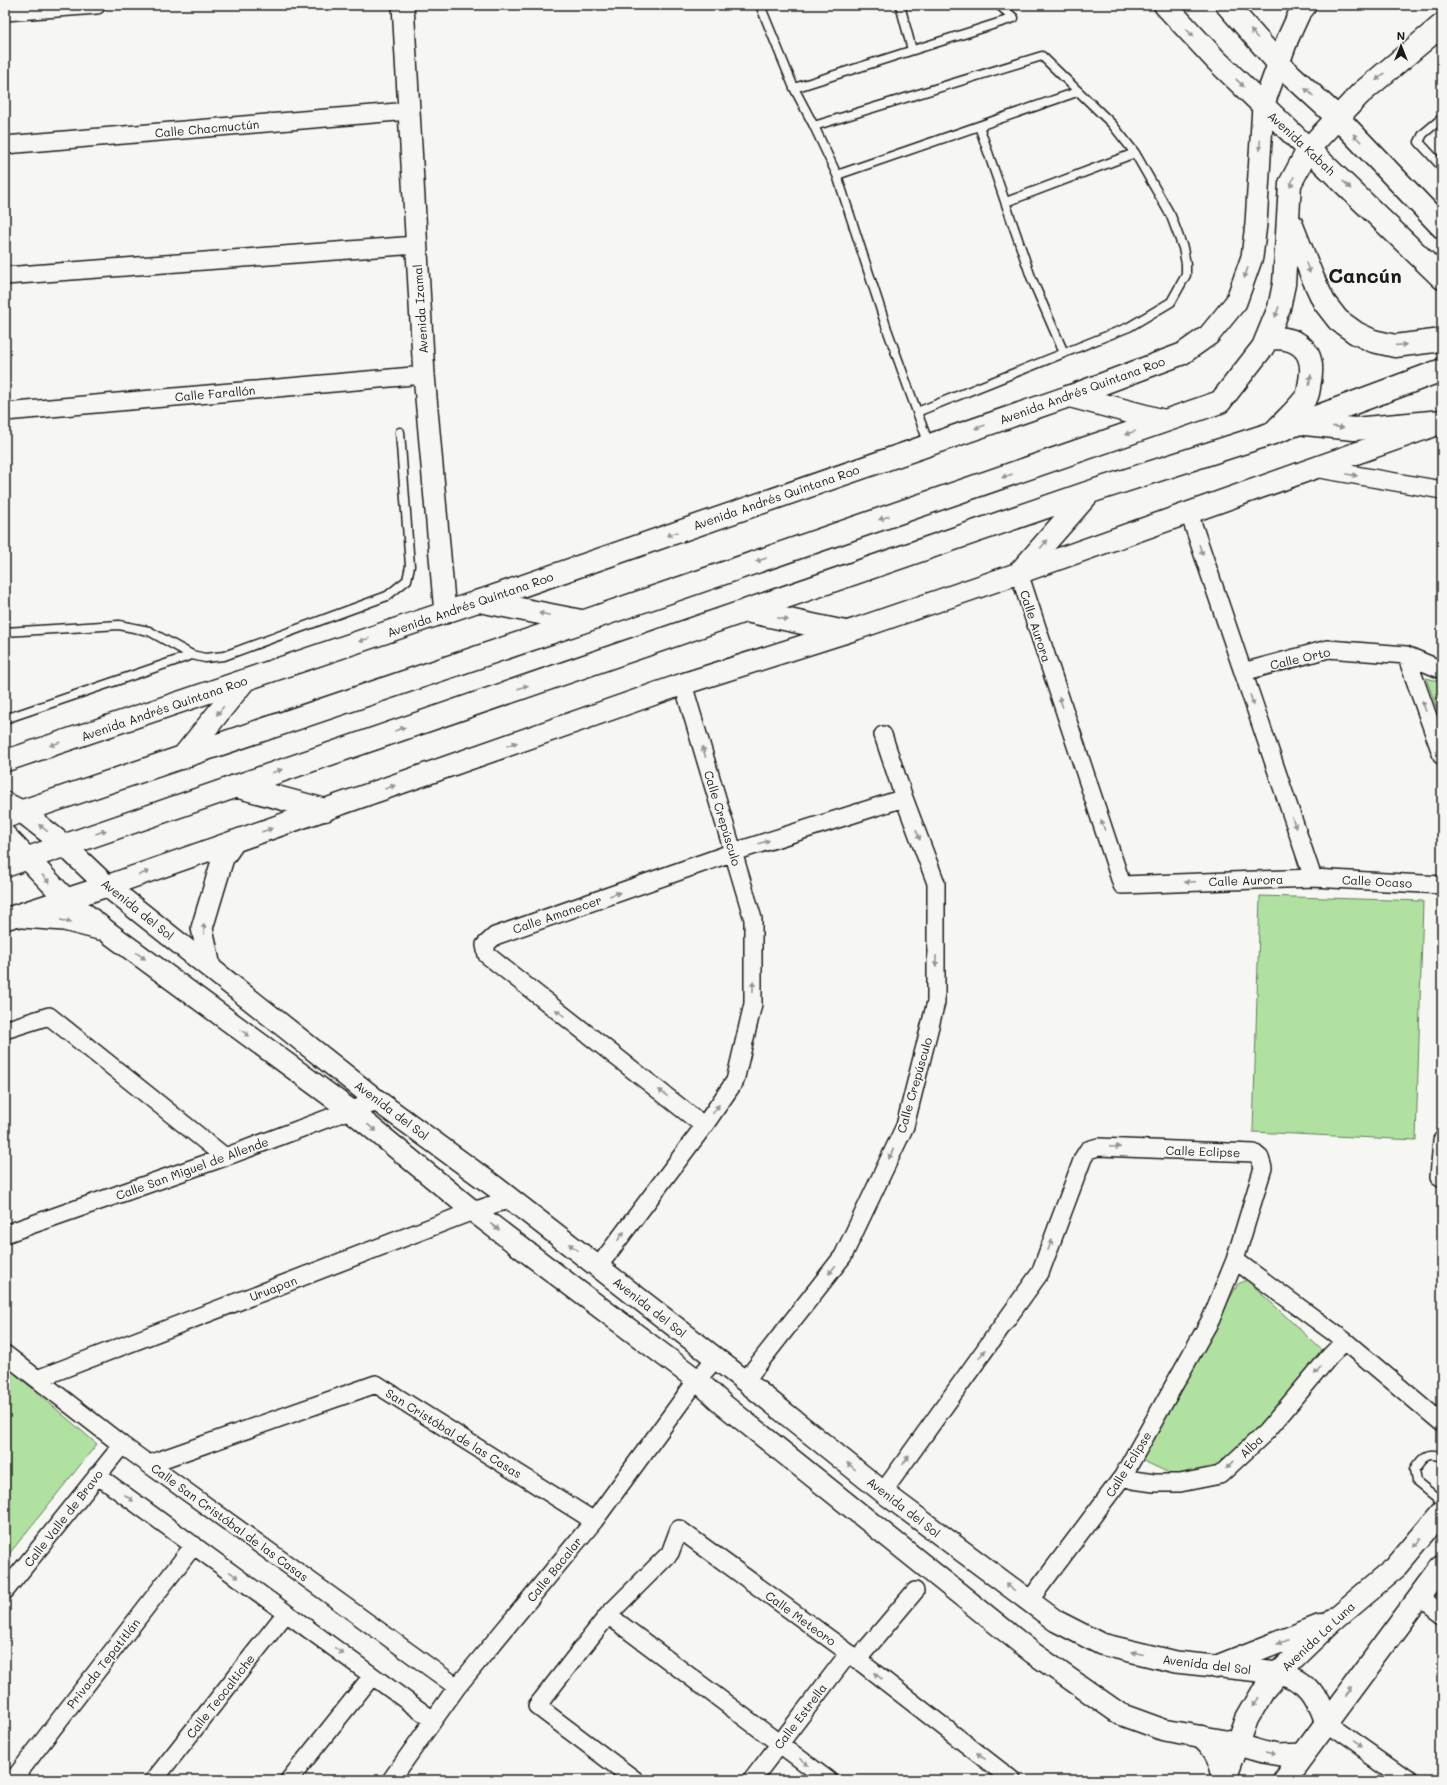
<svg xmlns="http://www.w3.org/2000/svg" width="1447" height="1785" font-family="Mali,sans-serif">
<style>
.park{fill:#b0e1a1;stroke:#667e5e}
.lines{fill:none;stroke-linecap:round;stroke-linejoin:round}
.service-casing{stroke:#1c1c1c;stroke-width:11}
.minor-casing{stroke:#1c1c1c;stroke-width:20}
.tertiary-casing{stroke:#1c1c1c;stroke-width:24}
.secondary-casing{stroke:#1c1c1c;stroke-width:25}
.primary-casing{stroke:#1c1c1c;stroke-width:25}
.service{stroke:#f6f6f2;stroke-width:8}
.minor{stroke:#f6f6f2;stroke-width:17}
.tertiary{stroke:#f6f6f2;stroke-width:21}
.secondary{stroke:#f6f6f2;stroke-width:22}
.primary{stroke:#f6f6f2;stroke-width:22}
.oneway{fill:#949492}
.labels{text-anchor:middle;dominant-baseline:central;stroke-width:3.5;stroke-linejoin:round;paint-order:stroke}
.street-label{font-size:12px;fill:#1c1c1c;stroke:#f6f6f2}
.town-label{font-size:20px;font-weight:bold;fill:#1c1c1c;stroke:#f6f6f2}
</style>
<rect width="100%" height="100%" fill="#f6f6f2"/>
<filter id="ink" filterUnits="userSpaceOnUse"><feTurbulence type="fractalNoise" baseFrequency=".025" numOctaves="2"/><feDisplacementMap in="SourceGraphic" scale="8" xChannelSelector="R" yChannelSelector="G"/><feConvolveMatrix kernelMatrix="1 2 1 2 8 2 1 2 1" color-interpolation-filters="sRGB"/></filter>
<g filter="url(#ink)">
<path class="park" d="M1426 678 1442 682V723Z
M1260 896 1423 901 1416 1140 1253 1132Z
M1247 1280 1326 1354 1265 1429 1218 1471 1180 1478 1137 1458 1238 1284Z
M5 1365 97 1444 5 1559Z"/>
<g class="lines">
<g class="service-casing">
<path id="service" d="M760 5 794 88 1014 18 999 5
M900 5 912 50
M1042 56 1112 124 1135 153 1171 216 1183 248 1186 264V275L1171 302 1129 327 917 412 887 329 837 175 814 126Z
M794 88 814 126
M1442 118 1423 134 1419 142 1442 167
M979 126 1031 277 1064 353
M837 175 1077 92
M1006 202 1135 153
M1431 215 1442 205
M917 412 929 444
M5 632 119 625 149 631 192 655 205 658 224 656 387 596 407 580 410 566 400 432
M5 719 192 655
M1442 1457C1427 1451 1422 1458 1414 1470L1416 1481 1442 1502"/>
</g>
<g class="minor-casing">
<path id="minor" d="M5 12 97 5
M5 145 409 111
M5 276 416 245
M5 412 424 375
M1314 468 1442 490
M1189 513 1313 878
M1019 573 1122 885 1313 878 1442 885
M1406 655 1442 756
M1243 672 1328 649 1406 655 1442 670
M5 1030 49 1016 225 1157
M704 1126 487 955 485 945 495 936 734 852 904 798
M1442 1140 1439 1177 1442 1179
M5 1234 225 1157 350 1110 379 1102
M1235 1260 1345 1341 1442 1423
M598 1267 704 1126 735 1081 753 1004V919L683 684
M5 1354 122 1445 457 1687
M37 1379 473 1211 510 1199
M745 1381 843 1256 905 1126 936 1002V883L904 798 883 735
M149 1464 376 1384 594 1521
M97 1475 433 1720
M1123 1476 1133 1480 1154 1483H1180L1220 1475 1266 1432 1330 1356 1345 1341
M883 1492 1040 1273 1083 1158 1088 1150 1098 1147 1254 1153 1260 1158 1263 1168 1235 1260 1211 1319 1123 1476 1029 1601
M5 1591 122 1445
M1420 1597 1442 1614
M608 1615 828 1780
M857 1660 915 1591
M1326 1723 1407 1780
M13 1780 194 1545
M154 1780 286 1613
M289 1780 372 1676
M391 1780 457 1687 594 1521 697 1380 716 1358
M635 1780 537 1706 608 1615 670 1553 679 1529 849 1653 1012 1780
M752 1780 849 1653"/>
</g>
<g class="tertiary-casing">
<path id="tertiary" d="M403 5 424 375 445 613
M5 761 479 601 1070 396 1182 354 1209 335 1236 302 1252 257 1256 224 1263 106 1288 38 1299 14 1306 5
M5 803 21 811 64 845 107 886 379 1102 494 1186 745 1381 883 1492 1056 1621 1101 1644 1176 1662 1278 1673C1309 1680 1316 1696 1326 1723
M5 835 65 898 109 933 350 1110 473 1211 578 1291 697 1380 724 1405 1033 1653 1120 1714 1164 1730 1226 1741 1263 1752 1280 1755 1303 1754
M23 917 64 920 99 929
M5 919 107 886 683 684 856 629 1019 573 1433 426
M210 967 202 928 223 858 235 841"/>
</g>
<g class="secondary-casing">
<path id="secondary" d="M1216 1667 1320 1626
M1202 1737C1216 1749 1221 1762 1224 1780
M1225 1780 1247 1719 1265 1688 1278 1673 1331 1622 1395 1568 1442 1512
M1284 1780 1442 1567"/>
</g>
<g class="primary-casing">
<path id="primary" d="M1165 5 1216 60 1442 278
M1227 5 1279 64 1338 118 1442 227
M1291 223 1312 276 1324 302 1338 320 1356 333 1373 341 1395 346 1442 340
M1267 339C1297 335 1316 350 1310 381 1309 386 1309 392 1307 396 1298 409 1285 420 1275 431
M1070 396 1164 421
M1305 424 1354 429 1442 421
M1019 573 1089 493
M479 601 581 621
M746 611 845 632
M182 758 244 681
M235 786 325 810
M5 817 582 622 1220 402 1263 347 1279 308 1284 284 1290 184 1309 148 1360 94 1442 25
M5 866 1090 492 1273 433 1442 370"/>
</g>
<use href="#service" class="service"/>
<use href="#minor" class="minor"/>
<use href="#tertiary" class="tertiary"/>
<use href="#secondary" class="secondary"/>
<use href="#primary" class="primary"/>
</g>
<defs><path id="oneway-solid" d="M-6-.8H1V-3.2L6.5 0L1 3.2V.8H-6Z"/></defs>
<g class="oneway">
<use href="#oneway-solid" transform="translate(1190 33) rotate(47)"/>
<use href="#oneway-solid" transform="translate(1254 34) rotate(-130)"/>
<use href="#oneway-solid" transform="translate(1380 77) rotate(139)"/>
<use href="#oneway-solid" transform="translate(1240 83) rotate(44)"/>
<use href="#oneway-solid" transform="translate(1309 92) rotate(-138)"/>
<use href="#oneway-solid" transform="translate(1357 138) rotate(-134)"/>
<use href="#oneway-solid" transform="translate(1260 145) rotate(92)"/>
<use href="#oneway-solid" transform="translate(1292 182) rotate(109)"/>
<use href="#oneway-solid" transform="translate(1347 185) rotate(44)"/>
<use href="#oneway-solid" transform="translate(1308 268) rotate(68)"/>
<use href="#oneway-solid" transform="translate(1246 273) rotate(109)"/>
<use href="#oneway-solid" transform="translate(1277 312) rotate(109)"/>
<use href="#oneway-solid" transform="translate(1401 345) rotate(-4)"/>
<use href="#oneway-solid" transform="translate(1310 380) rotate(-82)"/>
<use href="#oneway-solid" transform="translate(980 427) rotate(161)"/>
<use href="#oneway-solid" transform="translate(1338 427) rotate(6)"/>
<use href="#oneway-solid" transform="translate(1130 433) rotate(161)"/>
<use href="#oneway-solid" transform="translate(1352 475) rotate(9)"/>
<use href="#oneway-solid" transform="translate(1007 476) rotate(161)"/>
<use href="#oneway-solid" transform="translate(884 518) rotate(161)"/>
<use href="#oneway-solid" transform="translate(672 534) rotate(161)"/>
<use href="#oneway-solid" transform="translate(1044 544) rotate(-49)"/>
<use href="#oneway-solid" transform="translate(1201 550) rotate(71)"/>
<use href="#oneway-solid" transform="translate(761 560) rotate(161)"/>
<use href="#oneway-solid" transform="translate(544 614) rotate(-168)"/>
<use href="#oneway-solid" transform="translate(783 619) rotate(12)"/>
<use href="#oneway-solid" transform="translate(364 640) rotate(161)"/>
<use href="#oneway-solid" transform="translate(523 687) rotate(-19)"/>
<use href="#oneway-solid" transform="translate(1252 700) rotate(71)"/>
<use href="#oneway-solid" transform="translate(1061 702) rotate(-108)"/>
<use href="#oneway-solid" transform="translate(1424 706) rotate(-109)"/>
<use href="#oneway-solid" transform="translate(220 711) rotate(129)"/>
<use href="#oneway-solid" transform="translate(400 729) rotate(-19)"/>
<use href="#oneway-solid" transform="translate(55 744) rotate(161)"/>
<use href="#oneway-solid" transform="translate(512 744) rotate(-19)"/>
<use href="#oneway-solid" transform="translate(704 752) rotate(-107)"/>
<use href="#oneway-solid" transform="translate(277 771) rotate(-19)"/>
<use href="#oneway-solid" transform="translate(390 787) rotate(-19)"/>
<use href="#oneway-solid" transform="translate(1294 823) rotate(71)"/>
<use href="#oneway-solid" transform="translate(1103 825) rotate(-108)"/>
<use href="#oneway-solid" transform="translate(43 828) rotate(-142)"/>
<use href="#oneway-solid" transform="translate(267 830) rotate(-19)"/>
<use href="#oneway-solid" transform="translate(101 832) rotate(-19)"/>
<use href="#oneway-solid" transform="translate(918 835) rotate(69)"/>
<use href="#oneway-solid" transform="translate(764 842) rotate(-18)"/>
<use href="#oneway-solid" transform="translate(144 873) rotate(-19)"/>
<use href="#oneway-solid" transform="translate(46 879) rotate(47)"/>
<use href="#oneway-solid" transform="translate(1190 882) rotate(178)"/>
<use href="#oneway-solid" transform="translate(615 894) rotate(-19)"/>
<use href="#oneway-solid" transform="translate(66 921) rotate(11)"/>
<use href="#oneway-solid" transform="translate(204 929) rotate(-90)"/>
<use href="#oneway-solid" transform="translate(141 956) rotate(36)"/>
<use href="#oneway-solid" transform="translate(936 961) rotate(90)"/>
<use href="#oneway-solid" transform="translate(753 987) rotate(-90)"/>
<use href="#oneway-solid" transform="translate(560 1013) rotate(-142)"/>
<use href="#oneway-solid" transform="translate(245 1033) rotate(36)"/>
<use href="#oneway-solid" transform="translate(663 1093) rotate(-142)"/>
<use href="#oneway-solid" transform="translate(716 1109) rotate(-55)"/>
<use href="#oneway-solid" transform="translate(372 1128) rotate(39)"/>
<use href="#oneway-solid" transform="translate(1115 1147) rotate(2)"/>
<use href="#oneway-solid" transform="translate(891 1154) rotate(115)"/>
<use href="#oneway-solid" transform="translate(495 1227) rotate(38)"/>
<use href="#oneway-solid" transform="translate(621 1236) rotate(-53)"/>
<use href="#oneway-solid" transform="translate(1050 1245) rotate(-69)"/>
<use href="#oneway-solid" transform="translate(573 1247) rotate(-142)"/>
<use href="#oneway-solid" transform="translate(832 1270) rotate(128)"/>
<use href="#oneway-solid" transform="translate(982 1354) rotate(-54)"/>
<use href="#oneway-solid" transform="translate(1318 1370) rotate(130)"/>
<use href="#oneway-solid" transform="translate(906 1460) rotate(-54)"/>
<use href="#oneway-solid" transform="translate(1230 1465) rotate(137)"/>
<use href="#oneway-solid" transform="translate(851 1466) rotate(-141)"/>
<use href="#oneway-solid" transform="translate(129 1498) rotate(36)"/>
<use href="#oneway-solid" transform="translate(1417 1543) rotate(132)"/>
<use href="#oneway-solid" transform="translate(234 1575) rotate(36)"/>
<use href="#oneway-solid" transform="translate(1010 1587) rotate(-144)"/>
<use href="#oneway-solid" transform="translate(1282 1642) rotate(158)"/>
<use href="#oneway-solid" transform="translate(339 1651) rotate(36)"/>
<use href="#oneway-solid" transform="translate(1137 1653) rotate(-166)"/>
<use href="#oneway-solid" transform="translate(878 1676) rotate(-142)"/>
<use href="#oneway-solid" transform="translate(1349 1692) rotate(-53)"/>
<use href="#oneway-solid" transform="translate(1255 1702) rotate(120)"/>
<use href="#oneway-solid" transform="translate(1358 1746) rotate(35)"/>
<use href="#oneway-solid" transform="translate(1270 1754) rotate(11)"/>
<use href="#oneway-solid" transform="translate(981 1756) rotate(-142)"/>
<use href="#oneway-solid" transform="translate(804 1762) rotate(37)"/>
</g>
</g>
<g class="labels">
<g class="street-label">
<text transform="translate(207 128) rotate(-5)">Calle Chacmuctún</text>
<text transform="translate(1302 143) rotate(43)">Avenida Kabah</text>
<text transform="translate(420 309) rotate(-94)">Avenida Izamal</text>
<text transform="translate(1082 390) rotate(-20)">Avenida Andrés Quintana Roo</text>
<text transform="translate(215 393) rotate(-5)">Calle Farallón</text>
<text transform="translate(776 497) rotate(-19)">Avenida Andrés Quintana Roo</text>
<text transform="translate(470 604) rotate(-19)">Avenida Andrés Quintana Roo</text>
<text transform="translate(1036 626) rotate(72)">Calle Aurora</text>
<text transform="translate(1300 658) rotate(-13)">Calle Orto</text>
<text transform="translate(164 708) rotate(-19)">Avenida Andrés Quintana Roo</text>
<text transform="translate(723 818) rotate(73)">Calle Crepúsculo</text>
<text transform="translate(1246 880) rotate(-2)">Calle Aurora</text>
<text transform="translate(1377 881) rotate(3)">Calle Ocaso</text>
<text transform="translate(138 909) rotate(39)">Avenida del Sol</text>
<text transform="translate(557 914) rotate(-19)">Calle Amanecer</text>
<text transform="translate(914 1085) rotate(-74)">Calle Crepúsculo</text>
<text transform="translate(392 1110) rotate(37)">Avenida del Sol</text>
<text transform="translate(1203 1151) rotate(2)">Calle Eclipse</text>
<text transform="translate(192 1168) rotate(-20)">Calle San Miguel de Allende</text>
<text transform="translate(273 1288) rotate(-21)">Uruapan</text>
<text transform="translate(650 1307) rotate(38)">Avenida del Sol</text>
<text transform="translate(454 1433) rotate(32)">San Cristóbal de las Casas</text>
<text transform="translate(1251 1446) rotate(-43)">Alba</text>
<text transform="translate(1128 1464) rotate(-58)">Calle Eclipse</text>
<text transform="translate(904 1507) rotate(38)">Avenida del Sol</text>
<text transform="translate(63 1518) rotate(-52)">Calle Valle de Bravo</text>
<text transform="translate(230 1522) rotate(36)">Calle San Cristóbal de las Casas</text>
<text transform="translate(554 1569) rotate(-51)">Calle Bacalar</text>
<text transform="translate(801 1618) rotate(36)">Calle Meteoro</text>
<text transform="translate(1318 1636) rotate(-43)">Avenida La Luna</text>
<text transform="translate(103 1663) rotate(-52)">Privada Tepatitlán</text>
<text transform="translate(1207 1664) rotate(7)">Avenida del Sol</text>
<text transform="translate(220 1696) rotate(-52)">Calle Teocaltiche</text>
<text transform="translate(800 1716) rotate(-53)">Calle Estrella</text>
</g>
<g class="town-label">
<text x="1365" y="275">Cancún</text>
</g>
</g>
<rect width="1447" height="1785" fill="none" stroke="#f6f6f2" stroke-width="20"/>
<rect x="10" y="10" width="1427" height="1765" fill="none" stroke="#1c1c1c" stroke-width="1.5" filter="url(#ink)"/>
<g transform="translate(1401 46)" stroke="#f6f6f2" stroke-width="3" paint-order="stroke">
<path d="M0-3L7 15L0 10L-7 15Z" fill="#1c1c1c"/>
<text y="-6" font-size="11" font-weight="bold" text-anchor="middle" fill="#1c1c1c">N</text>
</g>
</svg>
